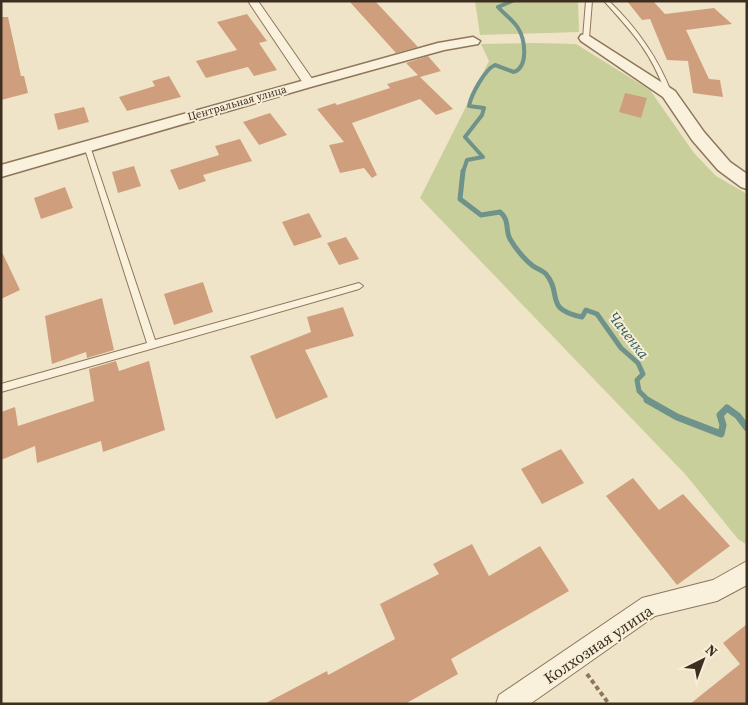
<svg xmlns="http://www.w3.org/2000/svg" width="748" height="705" font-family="'Source Serif 4',serif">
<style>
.green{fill:#c9cf9b}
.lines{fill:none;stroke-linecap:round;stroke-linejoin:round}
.stream-far2{stroke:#6f938a;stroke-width:4}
.stream-far1{stroke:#6f938a;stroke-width:5}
.stream{stroke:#6f938a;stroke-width:7}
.building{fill:#cf9f7d}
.service-casing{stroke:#8d765c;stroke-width:2}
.minor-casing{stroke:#8d765c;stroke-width:2}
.tertiary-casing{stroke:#8d765c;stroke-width:3}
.path{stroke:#8d765c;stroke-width:4;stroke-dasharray:4.5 3;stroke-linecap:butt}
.service{fill:#faf1dc;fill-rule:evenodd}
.minor{fill:#faf1dc;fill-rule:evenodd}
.tertiary{fill:#faf1dc;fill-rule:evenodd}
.labels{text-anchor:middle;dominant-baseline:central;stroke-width:4;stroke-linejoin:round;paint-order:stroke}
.far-street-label{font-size:11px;fill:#3d2e20;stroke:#f7eed8}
.water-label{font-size:15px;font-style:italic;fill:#2f5d5a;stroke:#f7eed8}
.near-street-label{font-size:16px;fill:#3d2e20;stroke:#f7eed8}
</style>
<rect width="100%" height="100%" fill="#f0e4c8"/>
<path class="green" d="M475 1H578L579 32 480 35Z
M534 43 576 44 650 90 694 153 716 176 747 194V545L738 539 685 474 420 198 489 61 481 44Z"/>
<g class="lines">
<path class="stream-far2" d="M463 172 467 160 483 157 465 137 482 115 484 108 469 106C471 95 485 69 495 65L514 72C529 66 525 39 518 28 513 20 504 14 498 7L512 1"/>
<path class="stream-far1" d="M463 171 460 199 481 215 500 212C510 220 505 230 510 239 515 248 525 260 533 266 537 269 542 270 546 274 563 294 543 309 582 317L586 310 597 314 621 348 638 363 643 374 637 380 639 391 649 401"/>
<path class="stream" d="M647 400 677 417 721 434 723 425 720 415 727 408 738 416 747 428"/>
</g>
<path class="building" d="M349 1H375L418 47 396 53Z
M627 1H653L665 14 714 8 732 24 686 30 709 79 720 80 723 97 693 93 688 61 667 60 650 19 642 20Z
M247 14 267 41 259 43 277 70 254 76 248 67 206 78 196 61 237 50 217 22Z
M1 17H8L21 76H24L28 93 1 100Z
M428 56 441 71 420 77 453 109 436 115 420 99 352 123 377 175 372 178 364 168 340 173 329 145 344 142 317 109 335 103 337 105 390 88 387 84 418 75 406 63Z
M169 76 181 97 127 111 119 97 155 86 152 81Z
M625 93 647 98 641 118 619 112Z
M84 107 89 122 58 130 54 114Z
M270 113 287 135 259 145 243 122Z
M240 139 252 161 203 175 206 181 179 190 170 170 219 155 215 146Z
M134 166 141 186 118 193 112 172Z
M65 187 73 208 41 219 34 198Z
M309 213 322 237 294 246 282 222Z
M346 237 359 259 339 265 327 243Z
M1 250 20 290 1 299Z
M203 282 213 312 174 325 164 294Z
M102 298 114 350 87 358 86 352 52 364 45 316Z
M343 307 354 336 305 350 328 397 276 419 250 356 311 332 307 317Z
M116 361 119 371 149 361 165 430 103 452 101 441 37 463 35 446 1 460V412L15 407 18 426 94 401 89 369Z
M561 449 584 483 542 504 521 469Z
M633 478 659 510 683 494 730 546 677 585 606 496Z
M472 544 489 576 540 546 569 591 451 659 458 674 405 704H264L327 671 328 675 395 639 380 604 439 574 433 564Z
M747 624V704H690L740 664 723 643Z"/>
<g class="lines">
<g class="service-casing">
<path id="service" d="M586 1H592L589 38 586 40 583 38Z
M604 1H609C637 28 658 58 672 94L671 95 666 94C651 52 633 33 604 1Z
M85 144H89L90 146 155 340 359 283 363 286 359 289 1 392V384L147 343 84 146Z"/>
</g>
<g class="minor-casing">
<path id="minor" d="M248 1H258L315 83 313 86H305Z
M747 561V585L717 601 655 616 530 704H496L499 695 642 598 713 580Z"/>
</g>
<g class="tertiary-casing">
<path id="tertiary" d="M586 34 675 91 704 132 730 162 747 174V189L741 187 718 170 692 140 663 97 581 41 579 38 581 35Z
M473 37 480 41 478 44 444 50 314 86 1 177V165L438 43Z"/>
</g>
<path class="path" d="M587 674 609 704"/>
<use href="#service" class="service"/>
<use href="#minor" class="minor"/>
<use href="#tertiary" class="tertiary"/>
</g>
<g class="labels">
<g class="far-street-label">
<text transform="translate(237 103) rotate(-16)">Центральная улица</text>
</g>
<g class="water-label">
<text transform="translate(629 335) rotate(52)">Чаченка</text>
</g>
<g class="near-street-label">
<text transform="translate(598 644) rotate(-34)">Колхозная улица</text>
</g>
</g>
<rect width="748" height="705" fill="none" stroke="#3d2e20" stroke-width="5"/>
<g transform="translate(703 660) rotate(42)" stroke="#f7eed8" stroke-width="4" paint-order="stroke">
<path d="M0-4L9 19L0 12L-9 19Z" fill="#3d2e20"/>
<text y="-8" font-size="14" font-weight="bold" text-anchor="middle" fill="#3d2e20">N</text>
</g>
</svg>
